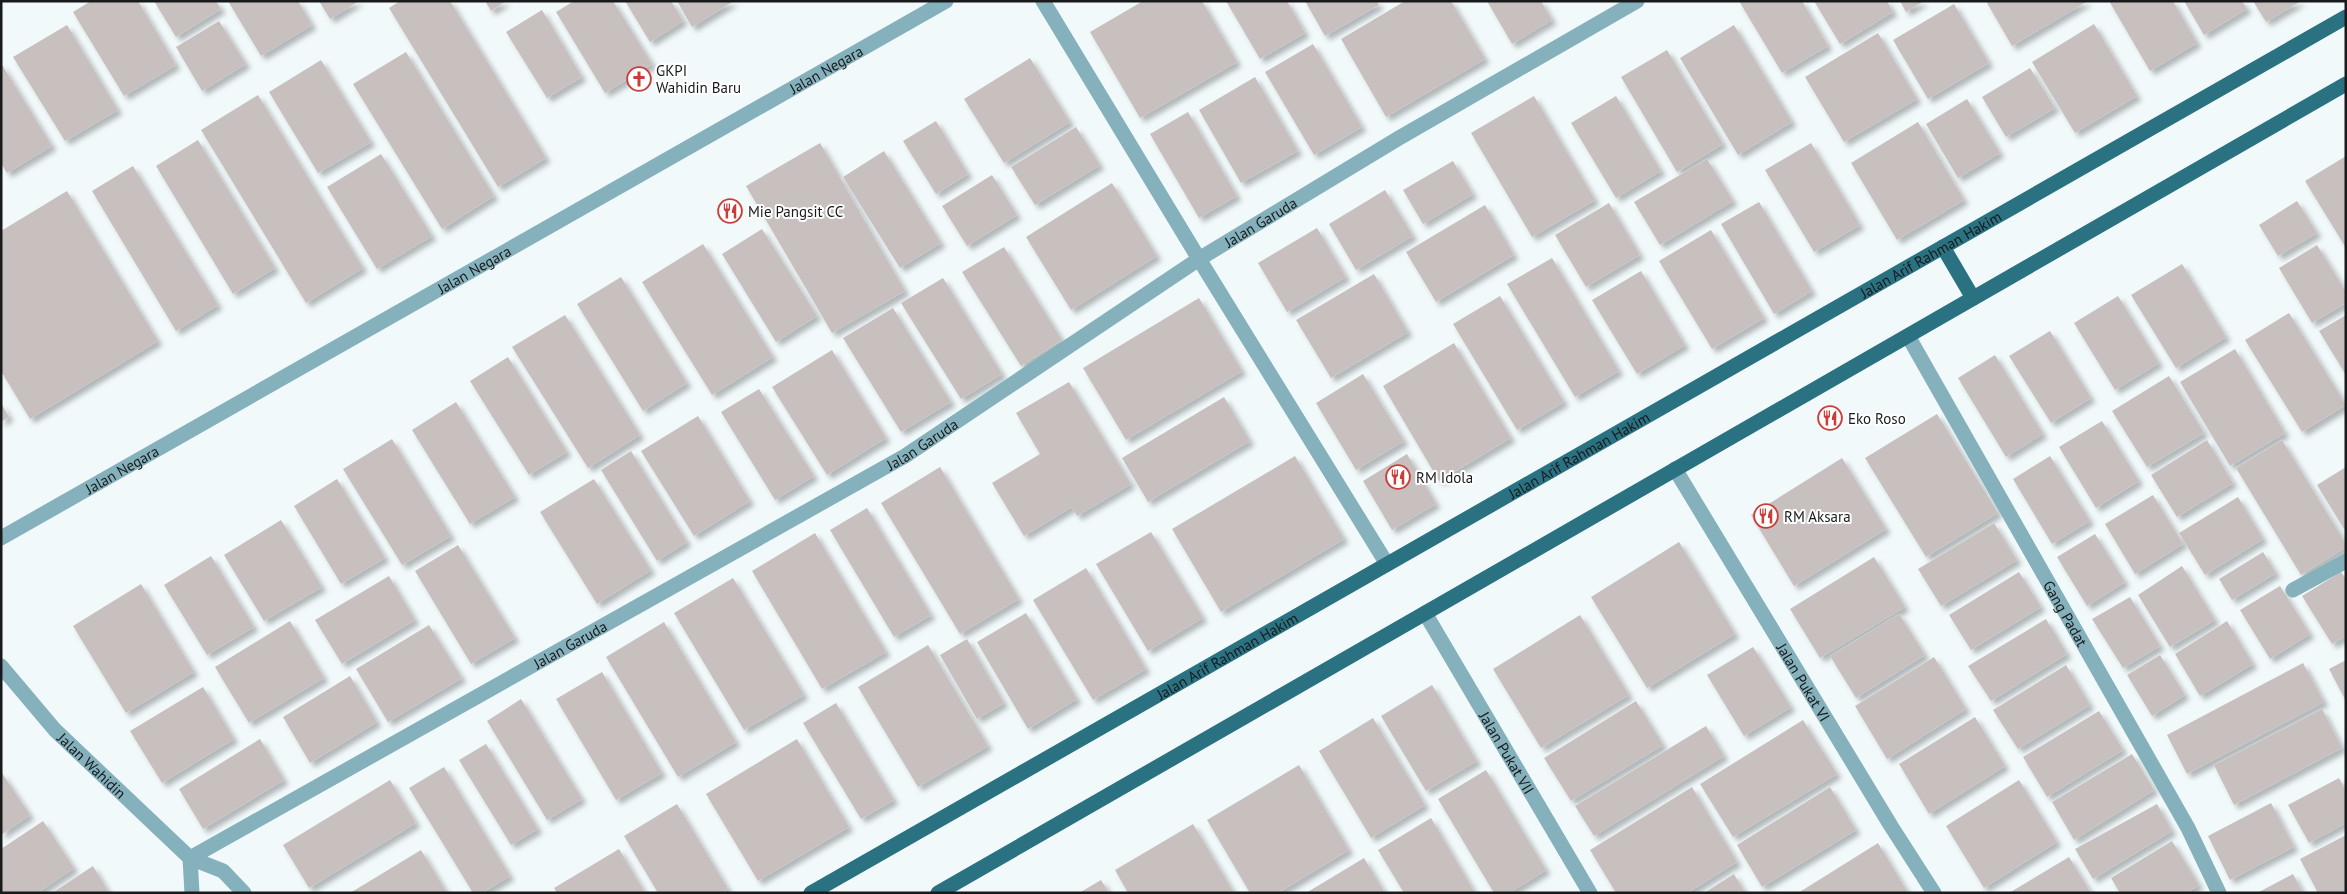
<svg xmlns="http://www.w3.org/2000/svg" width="2347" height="894" font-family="'PT Sans',sans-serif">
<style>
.building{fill:#c7c0bf;filter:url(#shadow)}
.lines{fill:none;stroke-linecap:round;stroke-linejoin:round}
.minor{stroke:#85b1bc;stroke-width:15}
.tertiary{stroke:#85b1bc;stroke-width:15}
.primary{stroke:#2a7282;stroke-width:15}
.labels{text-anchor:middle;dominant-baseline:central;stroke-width:4;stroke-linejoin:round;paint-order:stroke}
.poi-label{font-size:15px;fill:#181a1b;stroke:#fff;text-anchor:start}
.street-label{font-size:15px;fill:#181a1b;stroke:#fff}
</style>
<defs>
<filter id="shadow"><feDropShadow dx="4.5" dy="4.5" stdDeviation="2.5" flood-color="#0004"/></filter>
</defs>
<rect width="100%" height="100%" fill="#f2f9fb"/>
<path class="building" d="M91 1H138L176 65 124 96 73 12Z
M154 1H216L221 9 176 37Z
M228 1H298L312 25 261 56Z
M319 1H359L330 19Z
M400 1H450L546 158 498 187 389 8Z
M485 1H506L491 11Z
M574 1H613L652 64 605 93 556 12Z
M625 1H671L683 21 650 42Z
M677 1H734L692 27Z
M1143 1H1202L1237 62 1140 118 1090 32Z
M1226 1H1287L1305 33 1260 59Z
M1305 1H1377L1379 5 1325 36Z
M1405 1H1451L1485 59 1386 117 1341 39Z
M1487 1H1541L1552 20 1512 44Z
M1739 1H1802L1828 46 1782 73Z
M1814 1H1887L1893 12 1840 44Z
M1900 1H1924L1906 12Z
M1989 1H2088L2012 46 1987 3Z
M2109 1H2173L2197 43 2150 71Z
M2184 1H2242L2247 9 2204 35Z
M2253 1H2301L2266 22Z
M1954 4 1989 63 1928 99 1893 40Z
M542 10 582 77 547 98 506 32Z
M219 21 246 64 202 91 176 47Z
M2094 24 2137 96 2075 133 2032 62Z
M67 25 118 110 65 141 13 57Z
M1734 25 1792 122 1738 155 1680 58Z
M1878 33 1917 99 1844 142 1805 77Z
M1313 44 1362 127 1314 155 1265 72Z
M1667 50 1723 144 1677 172 1621 77Z
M406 52 494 196 442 229 353 84Z
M1030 58 1070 122 1004 163 964 99Z
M321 60 371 142 318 173 269 92Z
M1 63 52 146 7 173 1 163Z
M2030 68 2055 108 2006 137 1982 97Z
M1255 77 1298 151 1241 183 1199 110Z
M258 95 363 268 306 303 201 130Z
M1534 96 1595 200 1532 237 1471 133Z
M1616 96 1661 171 1616 198 1571 123Z
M1967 99 2000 153 1958 178 1926 124Z
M1188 112 1237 196 1199 218 1150 134Z
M936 121 968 174 936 194 903 141Z
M1918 122 1964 200 1897 240 1851 163Z
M1076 127 1100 165 1035 205 1011 167Z
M198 140 275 268 233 294 156 166Z
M820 143 905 291 832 333 746 186Z
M1811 143 1860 225 1814 252 1765 170Z
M884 151 941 243 900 268 843 177Z
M381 154 432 236 377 269 327 187Z
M2346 156V248L2305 181Z
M1707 159 1733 201 1660 245 1634 202Z
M1453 161 1473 194 1423 224 1403 190Z
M133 166 218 305 176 331 92 191Z
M992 175 1017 215 967 246 942 206Z
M1112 183 1157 256 1071 310 1026 237Z
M1385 190 1413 236 1356 270 1329 224Z
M67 191 158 341 30 419 1 371V231Z
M2297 201 2317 233 2278 256 2259 225Z
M1759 202 1812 291 1774 314 1721 224Z
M1609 203 1640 255 1586 287 1555 235Z
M1485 205 1514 255 1436 302 1406 252Z
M1317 228 1346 277 1287 312 1258 263Z
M762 229 817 316 776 342 722 254Z
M1711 230 1764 318 1712 349 1659 261Z
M703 244 773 357 712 395 642 282Z
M2317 245 2346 292V303L2312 323 2279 268Z
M1004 247 1062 340 1021 366 962 272Z
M1552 258 1619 371 1575 397 1507 284Z
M2182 264 2226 337 2176 368 2131 295Z
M1641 271 1685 345 1637 374 1592 300Z
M1374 274 1408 332 1331 378 1296 320Z
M621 277 687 383 643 411 577 304Z
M943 278 1002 374 961 399 901 303Z
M1500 296 1564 402 1517 430 1453 324Z
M2118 296 2159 363 2115 390 2074 323Z
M1199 298 1242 371 1126 440 1083 368Z
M893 308 951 402 901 432 843 338Z
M2289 313 2346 405 2302 432 2245 340Z
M565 315 640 435 588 468 512 347Z
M2346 315V375L2319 331Z
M2050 331 2091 398 2051 423 2009 356Z
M1454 343 1511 438 1439 481 1383 386Z
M2235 349 2285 433 2230 466 2180 382Z
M832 350 886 438 827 475 772 387Z
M1995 355 2043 434 2006 457 1958 378Z
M508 357 567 452 529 475 470 381Z
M1363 374 1404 441 1356 470 1316 403Z
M2169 376 2204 433 2147 467 2112 411Z
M1069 382 1131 484 1077 516 1072 507 1024 536 992 483 1040 454 1016 413Z
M759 389 814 476 775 500 721 412Z
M1224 397 1250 441 1148 502 1122 458Z
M456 402 515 497 470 524 412 430Z
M1 403 9 417 1 422Z
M1937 414 1998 513 1926 557 1865 458Z
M698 416 750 501 694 536 641 451Z
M2102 421 2139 481 2096 508 2059 447Z
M392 439 451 536 402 565 343 469Z
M2207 440 2233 483 2177 517 2151 475Z
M2282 440 2346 544V547L2301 575 2236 468Z
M631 451 687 542 657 561 601 470Z
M1407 454 1436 504 1392 530 1363 481Z
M1295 456 1344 539 1221 612 1172 529Z
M2050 456 2090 521 2052 544 2013 479Z
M1842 458 1886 529 1794 586 1751 515Z
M940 467 1019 599 960 634 881 503Z
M2346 467V532L2317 485Z
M337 479 385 558 341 584 294 506Z
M594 479 651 570 597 604 540 512Z
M2153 495 2183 544 2135 574 2105 524Z
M2238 497 2263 539 2205 575 2179 533Z
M867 508 931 615 894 637 830 530Z
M281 520 322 587 264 621 224 555Z
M1994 523 2017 560 1941 606 1918 569Z
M1151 532 1203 618 1148 651 1096 564Z
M815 533 886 652 822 689 752 571Z
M2095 534 2125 582 2087 606 2057 557Z
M1679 542 1735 634 1647 688 1591 597Z
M458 545 515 638 471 664 415 571Z
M2263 552 2276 573 2232 600 2219 579Z
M211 556 254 627 207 655 164 585Z
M1874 557 1905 607 1820 658 1790 609Z
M2182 566 2215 620 2170 647 2138 595Z
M1086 568 1146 669 1093 700 1033 600Z
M2019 572 2041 607 1971 650 1949 615Z
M2341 572 2346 579V636L2332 644 2302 596Z
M389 576 415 620 342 664 315 620Z
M733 578 804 695 744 730 674 613Z
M141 584 194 672 126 713 73 626Z
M2280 586 2310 634 2270 659 2240 610Z
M2130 597 2160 646 2123 668 2092 619Z
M1026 613 1077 699 1028 729 977 642Z
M1899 614 1925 655 1856 698 1830 656Z
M1580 615 1629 695 1541 748 1493 669Z
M2046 619 2067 654 1991 701 1968 666Z
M290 621 324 678 249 723 215 667Z
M2227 621 2253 664 2200 696 2175 654Z
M664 622 736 742 678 777 606 657Z
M429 625 462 678 388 722 356 669Z
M967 639 1004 703 977 719 940 655Z
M928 645 988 746 918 787 858 687Z
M1753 647 1791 707 1744 736 1707 675Z
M2160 655 2185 695 2152 716 2127 675Z
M1934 657 1966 709 1887 759 1855 706Z
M2346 660V701L2329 669Z
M2303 663 2324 702 2187 774 2167 735Z
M2066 665 2090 705 2018 749 1993 710Z
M602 672 662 773 616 800 556 699Z
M350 676 377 722 310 763 283 717Z
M1432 685 1477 761 1426 791 1381 716Z
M203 687 234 739 162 783 130 731Z
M521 699 582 799 547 820 487 721Z
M1636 701 1663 745 1571 801 1544 758Z
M836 703 894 800 861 819 803 723Z
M2322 709 2342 748 2234 805 2214 765Z
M2099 711 2123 750 2047 797 2023 757Z
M1975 717 2005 766 1929 814 1899 764Z
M1373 718 1425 805 1371 838 1319 751Z
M1803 720 1837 774 1733 837 1700 784Z
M1706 726 1724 756 1594 836 1575 806Z
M260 739 284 780 203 829 179 789Z
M797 739 849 827 758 881 706 794Z
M486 744 538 829 511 845 459 760Z
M2132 754 2154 790 2074 840 2052 802Z
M1299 765 1349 850 1278 893H1250L1207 820Z
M444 767 510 876 482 893H473L409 788Z
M1486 770 1546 870 1509 893H1494L1438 799Z
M2 773 30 815 1 835V774Z
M2339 778 2346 791V823L2309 843 2288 805Z
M390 780 416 823 309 888 283 845Z
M2019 780 2057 842 1984 888 1946 826Z
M1692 787 1737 862 1687 893H1616L1590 850Z
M1830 787 1856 830 1762 887 1737 845Z
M2271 803 2294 847 2230 880 2208 836Z
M677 804 728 889 721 893H658L624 836Z
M2157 804 2172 831 2093 879 2075 849Z
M1431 818 1475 893H1404L1378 850Z
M43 821 74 868 37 893H1V849Z
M1193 824 1234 893H1128L1115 870Z
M2346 835V893H2318L2300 859Z
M2172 841 2199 885 2187 893H2120L2111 878Z
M1878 843 1908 893H1798Z
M619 849 645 893H557L554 888Z
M421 850 447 893H350Z
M2069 857 2091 893H2009Z
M1364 858 1385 893H1306Z
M93 866 109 893H52Z
M1734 874 1745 893H1704Z
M2293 874 2303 893H2257Z
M1101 880 1109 893H1079Z"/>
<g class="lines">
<g class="minor">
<path d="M1043 1 1199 259 1387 564"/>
<path id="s1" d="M1908 336 2188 828 2219 893"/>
<path id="s2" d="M1675 469 1891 826 1934 893"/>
<path id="s3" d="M1 538 946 1"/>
<path d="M2293 590 2346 561"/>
<path id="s4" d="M1425 613 1590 893"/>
<path id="s5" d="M190 858 905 456 1199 259 1399 138 1637 1"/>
</g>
<g class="tertiary">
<path id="s6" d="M1 666 55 730 190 858 223 871 244 893"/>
<path d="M190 858 192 893"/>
</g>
<g class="primary">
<path d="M1943 247 1973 298"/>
<path id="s7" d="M811 893 2346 17"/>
<path d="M938 893 2346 84"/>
</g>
</g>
<defs>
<g id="church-ring" transform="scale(1.25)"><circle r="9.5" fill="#fff" stroke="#cb3d39" stroke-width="1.5"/><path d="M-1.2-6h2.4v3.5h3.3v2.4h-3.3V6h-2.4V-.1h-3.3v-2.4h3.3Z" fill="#cb3d39"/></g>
<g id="restaurant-ring" transform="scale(1.25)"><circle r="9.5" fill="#fff" stroke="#cb3d39" stroke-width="1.5"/><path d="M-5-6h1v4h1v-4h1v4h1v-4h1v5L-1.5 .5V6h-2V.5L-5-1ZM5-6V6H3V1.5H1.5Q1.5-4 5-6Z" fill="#cb3d39"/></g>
</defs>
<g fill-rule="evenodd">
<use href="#church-ring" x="639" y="79"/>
<use href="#restaurant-ring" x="730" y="211"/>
<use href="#restaurant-ring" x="1830" y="418"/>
<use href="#restaurant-ring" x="1398" y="477"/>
<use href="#restaurant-ring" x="1766" y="516"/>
</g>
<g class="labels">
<g class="poi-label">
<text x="656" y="70">GKPI<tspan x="656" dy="17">Wahidin Baru</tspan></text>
<text x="748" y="211">Mie Pangsit CC</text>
<text x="1848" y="418">Eko Roso</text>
<text x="1416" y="477">RM Idola</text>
<text x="1784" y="516">RM Aksara</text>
</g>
<g class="street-label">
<text stroke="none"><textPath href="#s3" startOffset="949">Jalan Negara</textPath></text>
<text stroke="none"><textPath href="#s5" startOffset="1246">Jalan Garuda</textPath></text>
<text stroke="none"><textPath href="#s7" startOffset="1289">Jalan Arif Rahman Hakim</textPath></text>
<text stroke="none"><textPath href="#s3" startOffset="544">Jalan Negara</textPath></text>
<text stroke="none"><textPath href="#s5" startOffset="841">Jalan Garuda</textPath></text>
<text stroke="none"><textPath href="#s7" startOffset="884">Jalan Arif Rahman Hakim</textPath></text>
<text stroke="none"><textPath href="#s3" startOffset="139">Jalan Negara</textPath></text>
<text stroke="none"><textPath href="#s1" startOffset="319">Gang Padat</textPath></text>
<text stroke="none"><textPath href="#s5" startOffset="436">Jalan Garuda</textPath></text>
<text stroke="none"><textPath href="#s7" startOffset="479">Jalan Arif Rahman Hakim</textPath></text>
<text stroke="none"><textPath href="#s2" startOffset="249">Jalan Pukat VI</textPath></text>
<text stroke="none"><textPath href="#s4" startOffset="162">Jalan Pukat VII</textPath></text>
<text stroke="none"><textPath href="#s6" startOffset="135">Jalan Wahidin</textPath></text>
</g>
</g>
<rect width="2347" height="894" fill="none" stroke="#181a1b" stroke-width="5"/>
</svg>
